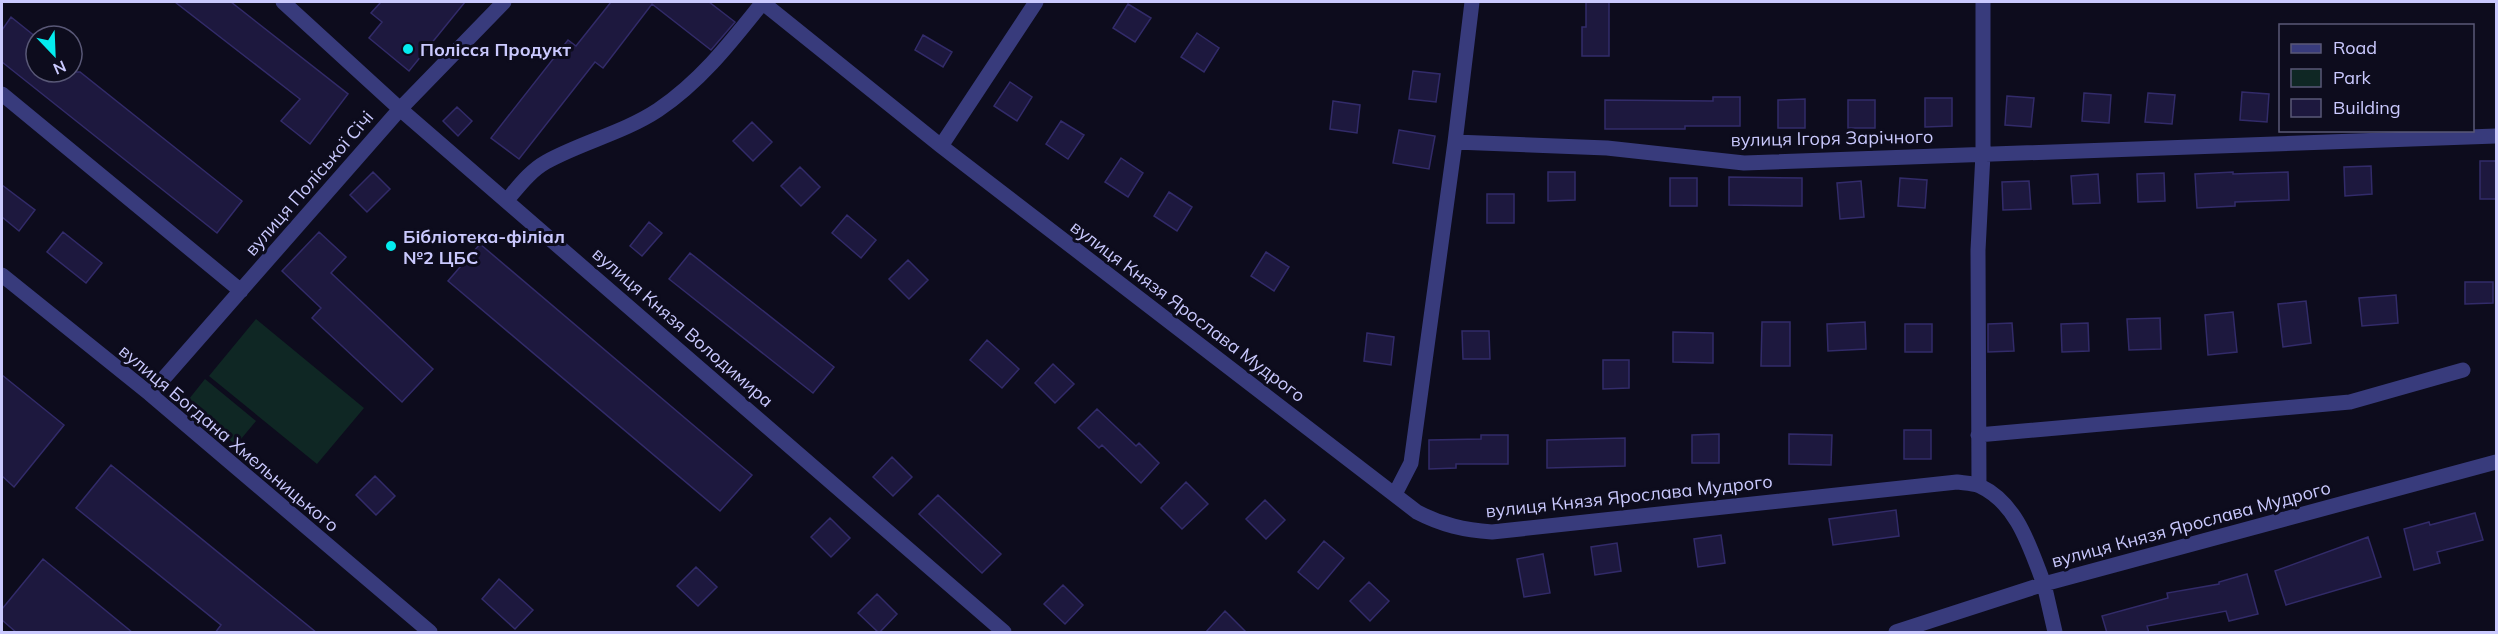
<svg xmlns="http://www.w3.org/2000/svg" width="2498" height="634" font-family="Mulish,sans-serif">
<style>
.green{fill:#0f2724}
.building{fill:#1d183e;stroke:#322b69;stroke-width:1.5}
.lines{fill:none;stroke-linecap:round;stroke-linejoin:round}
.minor{stroke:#383b7c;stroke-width:15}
.poi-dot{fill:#04ecef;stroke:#0d0c1d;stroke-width:2}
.labels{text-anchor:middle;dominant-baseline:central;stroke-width:6;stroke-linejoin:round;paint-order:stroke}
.poi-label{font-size:18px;font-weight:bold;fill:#cac9fe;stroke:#0d0c1d;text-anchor:start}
.street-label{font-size:18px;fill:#cac9fe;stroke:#0d0c1d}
</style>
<rect width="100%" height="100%" fill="#0d0c1d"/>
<path class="green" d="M256 319 364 408 317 464 209 376Z
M205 379 256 421 236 445 185 404Z"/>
<path class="building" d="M175 2H231L348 94 310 144 281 121 300 99Z
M381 2H465L409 71 369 38 382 22 371 13Z
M611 2H709L735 22 711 50 652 4 603 68 595 62 519 159 491 138 568 40 576 46Z
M1586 2H1609V56H1582V27H1586Z
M1128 4 1151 18 1135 42 1113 28Z
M11 17 36 37V72H80L242 201 217 233 2 62V30Z
M1197 33 1219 48 1204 72 1181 57Z
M923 35 952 52 943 67 915 50Z
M1413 71 1440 74 1436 102 1409 99Z
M1010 82 1032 97 1017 121 994 106Z
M2242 92 2269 94 2267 122 2240 120Z
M2084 93 2111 95 2109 123 2082 121Z
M2148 93 2175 95 2172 124 2145 122Z
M2007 96 2034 98 2031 127 2005 125Z
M1713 97H1740V126H1685V129H1605V100L1713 101Z
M1925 98H1952V126L1925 127Z
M1805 99V128H1778V100Z
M1848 100H1875V128H1848Z
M1333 101 1360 105 1357 133 1330 129Z
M457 107 472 121 458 136 443 121Z
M1061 121 1084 135 1068 159 1046 144Z
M752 122 772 142 753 161 733 141Z
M1399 130 1435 136 1429 169 1393 163Z
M1121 158 1143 173 1128 197 1105 182Z
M2480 161H2496V199H2480Z
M2371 166 2372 194 2345 196 2344 167Z
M800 167 820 187 801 206 781 186Z
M373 172 390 189 367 212 350 195Z
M1548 172H1575V200L1548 201Z
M2233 172V174L2288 172 2289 200 2235 202V206L2197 208 2195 174Z
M2164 173 2165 201 2138 202 2137 174Z
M2098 174 2100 203 2073 204 2071 176Z
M1729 177 1802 178V206L1729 205Z
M1670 178H1697V206H1670Z
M1900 178 1927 180 1925 208 1898 206Z
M1861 181 1864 217 1840 219 1837 183Z
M2029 181 2031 209 2003 210 2002 182Z
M2 185 35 210 19 231 2 217Z
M1169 192 1192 207 1177 231 1154 216Z
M1487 194H1514V223H1487Z
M847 215 876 240 861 258 832 233Z
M649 222 662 233 642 256 630 246Z
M63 232 102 263 86 283 47 252Z
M319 232 346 257 331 273 433 369 402 402 312 318 321 308 282 271Z
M480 244 752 475 720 511 448 281Z
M1266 252 1289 267 1274 291 1251 276Z
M690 253 834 367 813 393 669 279Z
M908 260 928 280 909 299 889 279Z
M2465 282H2493V303L2465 304Z
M2396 295 2398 323 2362 326 2359 298Z
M2306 301 2311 343 2283 347 2278 304Z
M2233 312 2237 352 2208 355 2205 315Z
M2160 318 2161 349 2129 350 2127 319Z
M1762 322H1790V366H1761Z
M1865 322 1866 349 1828 351 1827 324Z
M2012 323 2014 351 1988 352V324Z
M2088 323 2089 351 2062 352 2061 324Z
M1905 324H1932V352H1905Z
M1462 331H1489L1490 359H1463Z
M1673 332 1713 333V363L1673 362Z
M1367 333 1394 337 1391 365 1364 361Z
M987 340 1019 369 1002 388 970 360Z
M1603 360H1629V388L1603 389Z
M1053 364 1074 384 1055 403 1035 383Z
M2 375 64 425 14 487 2 476Z
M1097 409 1136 446 1139 443 1159 463 1141 483 1102 445 1099 448 1078 428Z
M1904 430H1931V459H1904Z
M1719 434V463H1692V435Z
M1789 434 1832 435 1831 465 1789 464Z
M1481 435H1508V464H1456V468L1429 469V440L1481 439Z
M1625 438V466L1547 468V440Z
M892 457 912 477 893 496 873 477Z
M111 465 317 633H215L221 625 76 508Z
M375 476 395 496 376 515 356 495Z
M1186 482 1208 504 1182 529 1161 508Z
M938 495 1001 554 982 573 919 514Z
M1265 500 1285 520 1266 539 1246 519Z
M1896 510 1899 536 1833 545 1829 519Z
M2475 513 2483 540 2437 552 2440 563 2414 570 2404 529 2429 522 2430 525Z
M830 518 850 538 831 557 811 537Z
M1721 535 1725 563 1698 567 1694 539Z
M2368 537 2381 577 2286 605 2275 571Z
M1324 541 1344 558 1318 589 1298 572Z
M1617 543 1621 571 1595 575 1591 547Z
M1543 554 1550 593 1524 597 1517 559Z
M43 559 133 633H17L2 620V609Z
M696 567 717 587 698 606 677 586Z
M2247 574 2258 614 2229 621 2226 611 2147 626 2149 633H2107L2102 616 2168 598 2167 593 2219 584V582Z
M499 579 533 610 515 629 482 599Z
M1369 582 1389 601 1370 621 1350 601Z
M1063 585 1083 605 1065 624 1044 604Z
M877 594 897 614 879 633 858 613Z
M1225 611 1247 633H1205Z"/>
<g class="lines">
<path class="minor" d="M283 2 400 109 1004 632
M762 2 941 146 1417 512C1442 525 1464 530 1492 532L1957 482C1964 483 1974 483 1980 486 2018 504 2030 548 2044 584L2496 462
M2 94 241 291
M1455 142 1472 2
M941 146 1036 2
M507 200C519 186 530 171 546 162 582 142 623 133 658 110 701 81 731 42 763 2
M2 275 150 394 430 632
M150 394 400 109 504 2
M1978 435 2350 402 2463 370
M1979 485 1978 250 1983 154V2
M1395 494 1411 463 1455 142 1607 148 1744 163 2496 136
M1896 632 2044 584 2055 632"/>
</g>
<g class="poi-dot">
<circle cx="408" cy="49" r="6"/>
<circle cx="391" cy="246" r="6"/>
</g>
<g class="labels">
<g class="poi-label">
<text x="420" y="49">Полісся Продукт</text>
<text x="403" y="236">Бібліотека-філіал<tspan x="403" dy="21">№2 ЦБС</tspan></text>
</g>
<g class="street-label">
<text transform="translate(1832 138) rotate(-1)">вулиця Ігоря Зарічного</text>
<text transform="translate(309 183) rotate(-49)">вулиця Поліської Січі</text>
<text transform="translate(1188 311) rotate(37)">вулиця Князя Ярослава Мудрого</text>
<text transform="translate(683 327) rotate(41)">вулиця Князя Володимира</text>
<text transform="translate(229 438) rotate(40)">вулиця Богдана Хмельницького</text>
<text transform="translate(1629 496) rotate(-6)">вулиця Князя Ярослава Мудрого</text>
<text transform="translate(2191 524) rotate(-15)">вулиця Князя Ярослава Мудрого</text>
</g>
</g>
<rect width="2498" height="634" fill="none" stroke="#cac9fe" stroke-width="6"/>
<rect x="2279" y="24" width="195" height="108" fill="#0d0c1d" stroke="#595877" stroke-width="1.5"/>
<rect x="2291" y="44" width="30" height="9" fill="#383b7c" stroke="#595877" stroke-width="1.5"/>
<text x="2333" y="54" font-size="18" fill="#cac9fe">Road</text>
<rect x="2291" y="69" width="30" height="18" fill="#0f2724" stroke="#595877" stroke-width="1.5"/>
<text x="2333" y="84" font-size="18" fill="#cac9fe">Park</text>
<rect x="2291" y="99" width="30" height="18" fill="#1d183e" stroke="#595877" stroke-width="1.5"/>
<text x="2333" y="114" font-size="18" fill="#cac9fe">Building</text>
<g transform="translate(54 54) rotate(157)"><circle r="28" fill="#0d0c1d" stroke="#595877" stroke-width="1.5"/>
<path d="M0-4.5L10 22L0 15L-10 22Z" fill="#04ecef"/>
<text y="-9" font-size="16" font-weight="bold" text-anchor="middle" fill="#cac9fe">N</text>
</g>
</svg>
